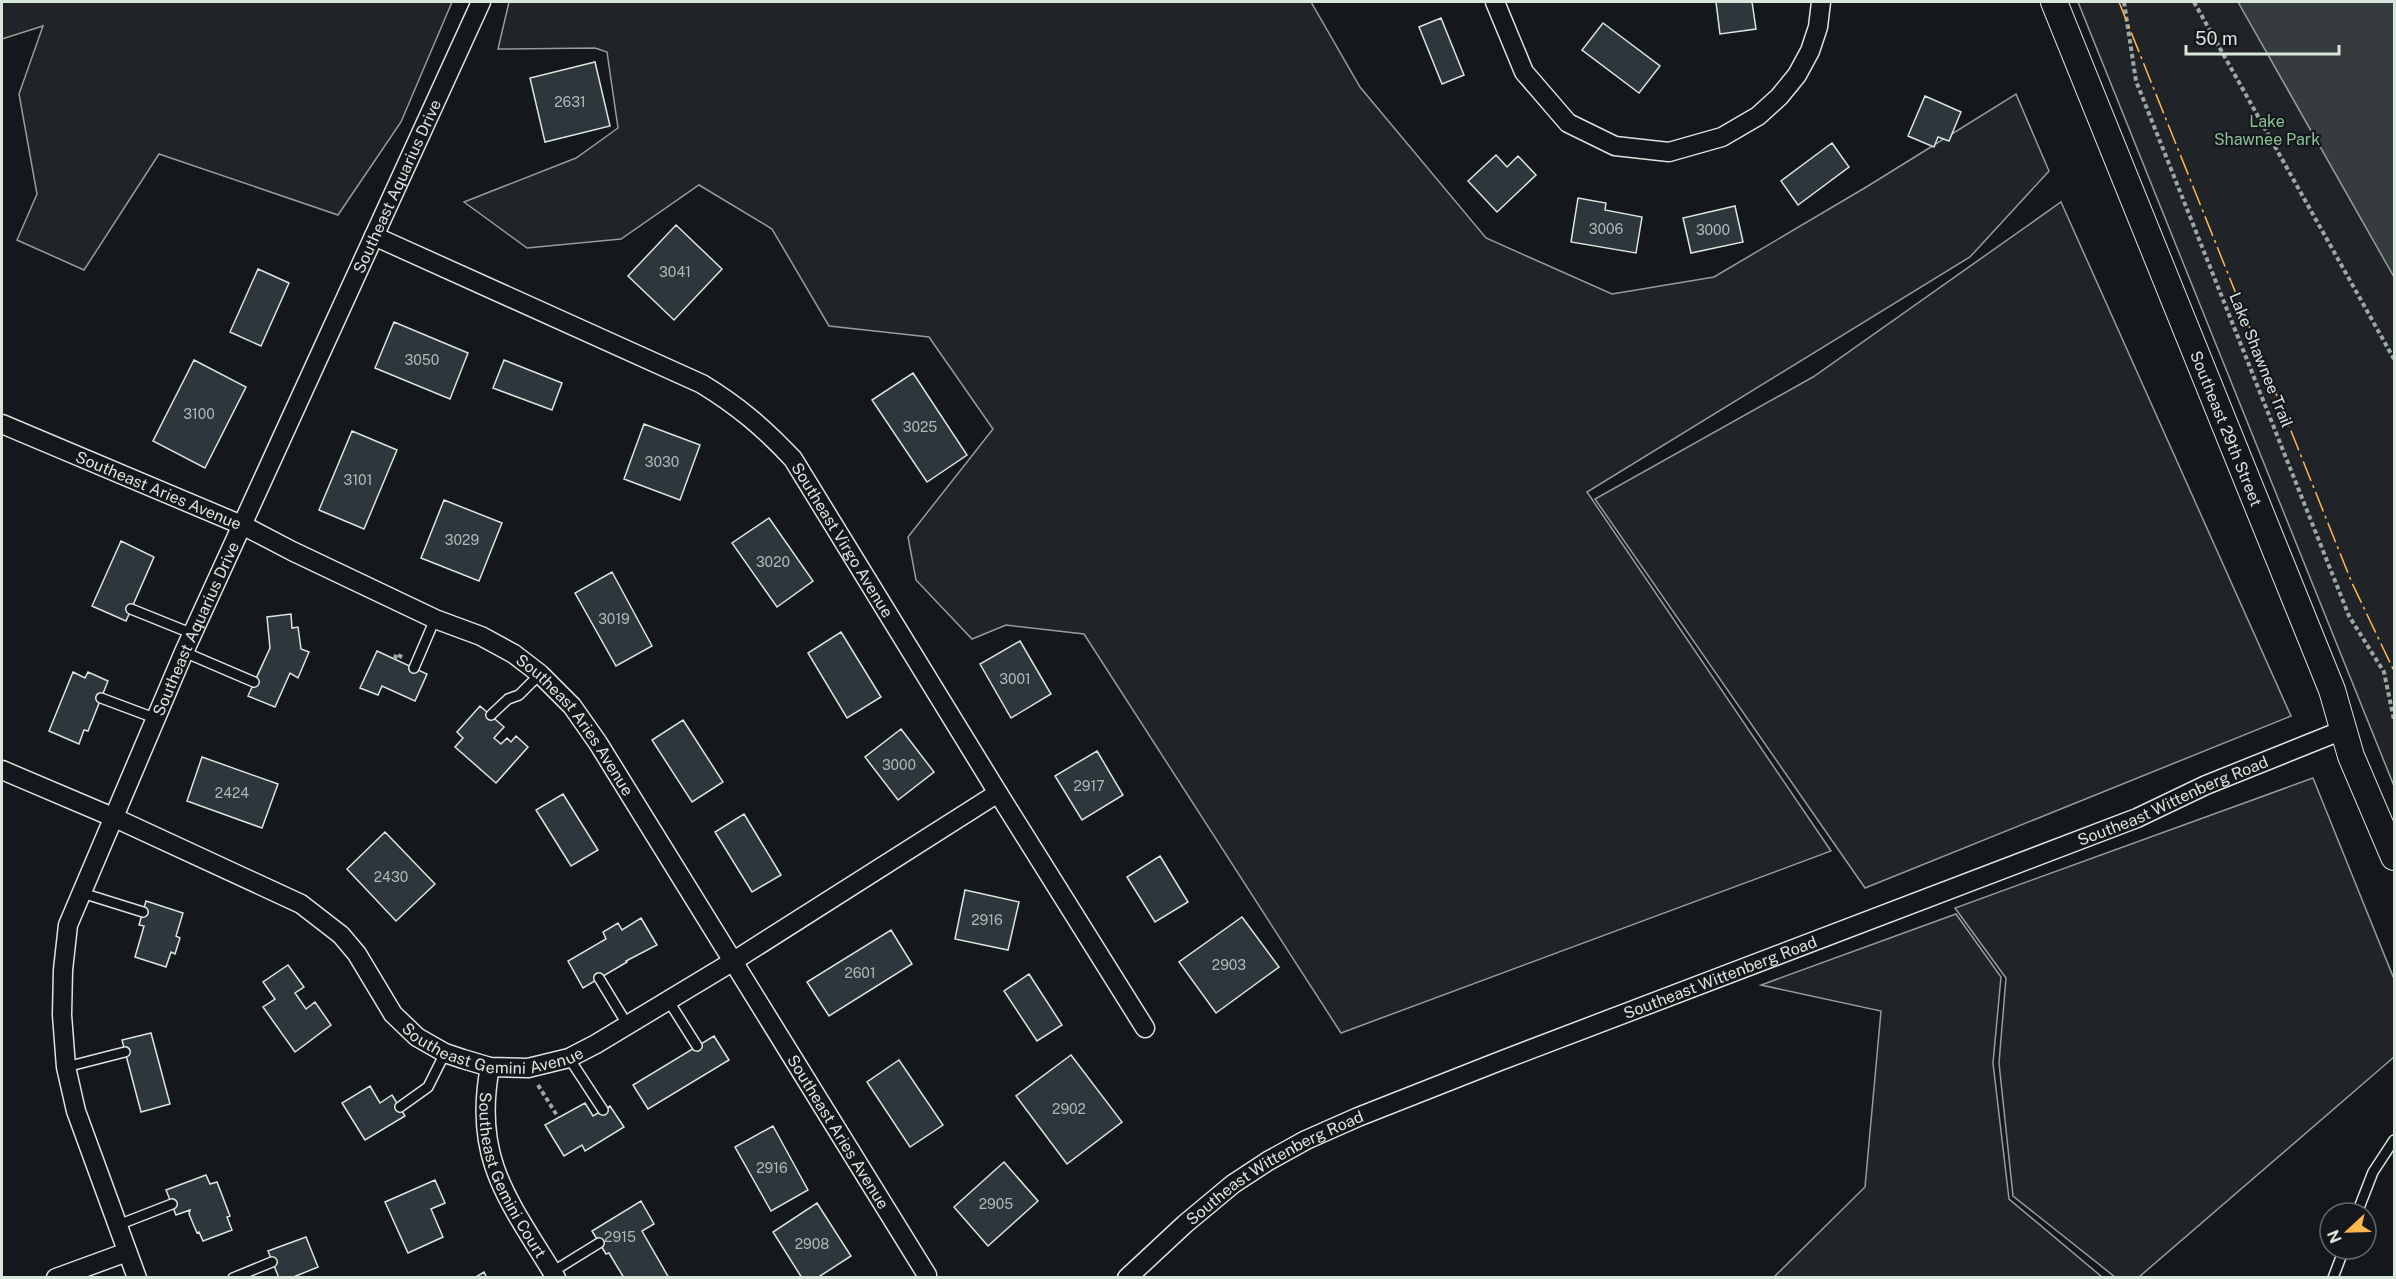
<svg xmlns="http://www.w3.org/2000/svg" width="2396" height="1279" font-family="'Public Sans',sans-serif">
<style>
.green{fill:#202428;stroke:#939e99;stroke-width:1.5}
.water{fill:#363b3e;stroke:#939e99;stroke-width:1.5}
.building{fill:#2c363c;stroke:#d8e6dc;stroke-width:1.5}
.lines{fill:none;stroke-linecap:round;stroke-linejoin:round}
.service-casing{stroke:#d8e6dc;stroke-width:12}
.minor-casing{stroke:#d8e6dc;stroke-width:21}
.secondary-casing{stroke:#d8e6dc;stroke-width:28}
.path{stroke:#9da8a2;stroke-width:4;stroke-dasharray:4.5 3;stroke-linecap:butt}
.service{stroke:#14181c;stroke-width:9}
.minor{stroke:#14181c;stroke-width:18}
.secondary{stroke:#14181c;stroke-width:26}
.power{stroke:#ffb74d;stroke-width:1.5;stroke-dasharray:21 4.5 3 4.5;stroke-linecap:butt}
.labels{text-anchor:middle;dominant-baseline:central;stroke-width:4.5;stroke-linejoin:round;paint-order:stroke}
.number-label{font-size:14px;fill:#adbab4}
.park-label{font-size:16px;fill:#8ac095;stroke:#14181c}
.street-label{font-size:16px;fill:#d8e6dc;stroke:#14181c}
</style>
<rect width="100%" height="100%" fill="#14181c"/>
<path class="green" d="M2 2H452L401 122 338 215 159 154 84 270 17 240 37 194 19 94 43 26 2 39Z
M509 2H1311L1360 87 1486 238 1612 294 1714 277 1868 186 2016 94 2049 171 1970 257 1587 492 1831 851 1341 1033 1084 634 1006 625 972 639 916 580 908 537 993 429 929 337 829 326 772 229 699 185 621 239 527 248 464 202 576 158 618 128 607 52 595 48 498 49Z
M2078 2H2394V786Z
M2061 202 2291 716 1865 888 1595 499 1813 377Z
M2313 778 2394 979V1057L2139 1277H2115L2013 1196 1999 1063 2006 978 1955 908Z
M1956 914 2001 977 1993 1063 2009 1199 2102 1277H1774L1865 1187 1881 1011 1761 985Z"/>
<path class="water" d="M2238 2H2394V277Z"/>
<path class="building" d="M1716 2H1752L1756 29 1720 34Z
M1441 18 1464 75 1442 84 1419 27Z
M1603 23 1660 66 1639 93 1582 50Z
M595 62 610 126 545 142 530 78Z
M1925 96 1961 112 1949 141 1938 137 1934 147 1908 136Z
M1832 143 1849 167 1798 205 1781 181Z
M1496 155 1507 167 1518 156 1536 175 1497 212 1468 181Z
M1578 198 1606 203 1605 210 1642 217 1636 253 1571 242Z
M1735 206 1743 242 1691 253 1683 218Z
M676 225 722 269 674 320 628 276Z
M258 269 289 283 261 346 230 332Z
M394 322 468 353 450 399 375 368Z
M194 360 246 387 205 468 153 441Z
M504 360 562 383 552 410 493 388Z
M913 373 967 455 927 482 872 400Z
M644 424 700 445 680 500 624 479Z
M352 431 397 450 364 529 319 510Z
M444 500 502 523 479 581 421 558Z
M769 518 813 581 777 607 732 543Z
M121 541 154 557 126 621 92 606Z
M612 572 652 646 616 666 575 593Z
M291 614 292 628 298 627 301 649 309 652 298 678 290 673 275 707 248 696 270 648 267 617Z
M841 632 881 697 847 718 808 653Z
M1020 641 1051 694 1011 718 980 664Z
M377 651 427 674 415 701 382 686 378 695 360 688Z
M73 672 85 678 88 672 108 681 88 731 84 730 79 744 49 731Z
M480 706 504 727 494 738 501 744 507 738 511 742 516 736 528 747 496 783 455 747 463 738 457 732Z
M683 720 723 782 692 802 652 740Z
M901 729 934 772 898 800 865 757Z
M1097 751 1123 795 1082 820 1055 776Z
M202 757 278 784 262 828 187 801Z
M563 794 598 850 571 866 536 810Z
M744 814 781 875 752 892 715 832Z
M385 832 435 884 396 921 347 869Z
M1160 856 1188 902 1155 922 1127 877Z
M965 890 1019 902 1008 950 955 939Z
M146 901 183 913 176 936 180 938 175 954 171 952 166 967 135 957 144 926 139 925Z
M1242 917 1279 967 1216 1013 1179 962Z
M641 918 657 945 626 961 627 962 583 988 568 961 606 939 603 932 618 923 622 930Z
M891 930 912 964 829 1016 807 982Z
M288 965 304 987 295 993 306 1009 315 1002 331 1025 295 1052 263 1007 275 999 263 982Z
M1029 974 1062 1025 1037 1041 1004 991Z
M151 1033 170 1104 141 1112 122 1040Z
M714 1036 729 1060 648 1109 633 1085Z
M1071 1055 1122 1122 1067 1164 1016 1096Z
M899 1060 943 1125 910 1147 867 1082Z
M370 1086 380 1103 392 1095 405 1116 365 1140 342 1103Z
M585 1103 593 1116 610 1106 624 1127 585 1151 582 1145 564 1156 545 1125Z
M773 1126 808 1190 771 1211 735 1147Z
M1004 1162 1038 1201 988 1246 954 1207Z
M206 1175 210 1184 217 1182 230 1216 227 1217 232 1230 203 1241 199 1232 197 1233 189 1214 190 1210 176 1215 166 1190Z
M435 1180 445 1203 431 1209 443 1237 408 1253 385 1202Z
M641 1201 654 1224 642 1231 669 1278H624L609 1253 606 1254 592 1231Z
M817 1203 851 1256 817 1278H802L773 1232Z
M306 1237 318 1267 291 1278H279L268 1251Z
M484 1272 487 1278H474Z"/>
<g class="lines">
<g class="service-casing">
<path id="service" d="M131 609 193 634
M184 652 254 682
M414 668 435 619
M101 698 157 719
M491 715 508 699 519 695 540 674
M82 893 143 912
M599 978 627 1024
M668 1000 697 1046
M569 1058 603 1110
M66 1067 125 1052
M400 1107 428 1087 445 1053
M2357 1213 2373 1172 2394 1140
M118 1225 172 1204
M552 1272 599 1243
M233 1278 272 1262
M2333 1278 2344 1249"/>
</g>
<g class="minor-casing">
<g id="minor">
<path d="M1495 2 1524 72 1568 123 1615 146 1669 152 1722 137 1758 116 1779 97 1797 75 1810 51 1818 27 1821 2"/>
<path id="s1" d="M374 236 702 384C738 406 764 428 793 459L998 793 1145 1028"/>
<path id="s2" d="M2 424 244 526 292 551 435 619 481 636 514 654 540 674 572 706 598 743 927 1275"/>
<path id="s3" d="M2 770 115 818 301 904 341 935 357 954 393 1014 417 1037 445 1053 463 1059 490 1067 528 1068 569 1058 596 1044 732 962 998 793"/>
<path id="s4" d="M490 1067C472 1160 510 1202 556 1278"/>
<path d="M56 1278 127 1252"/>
<path id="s5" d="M137 1278 76 1111 66 1067 62 1015 63 970 68 925 184 652 481 2"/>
<path id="s6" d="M1127 1278 1185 1224 1233 1184 1268 1161 1306 1140 1358 1117 1500 1061 2137 818 2206 785 2343 730"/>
</g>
</g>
<g class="secondary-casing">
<g id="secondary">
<path id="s7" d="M2054 2 2332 690 2351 756 2394 857"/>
</g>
</g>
<path class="path" d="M2124 2 2136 81 2349 616 2384 672 2394 720
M2194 2 2394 359
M395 659 396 654 404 658
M538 1085 558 1117"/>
<use href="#service" class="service"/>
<use href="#minor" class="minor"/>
<use href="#secondary" class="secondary"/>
<path class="power" d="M2119 2 2352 583 2394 671"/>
</g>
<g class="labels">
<g class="number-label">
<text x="570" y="102">2631</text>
<text x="1606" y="229">3006</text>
<text x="1713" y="230">3000</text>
<text x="675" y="272">3041</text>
<text x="422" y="360">3050</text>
<text x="199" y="414">3100</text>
<text x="920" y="427">3025</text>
<text x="662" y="462">3030</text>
<text x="358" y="480">3101</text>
<text x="462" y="540">3029</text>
<text x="773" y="562">3020</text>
<text x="614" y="619">3019</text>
<text x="1015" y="679">3001</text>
<text x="899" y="765">3000</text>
<text x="1089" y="786">2917</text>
<text x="232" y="793">2424</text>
<text x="391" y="877">2430</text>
<text x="987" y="920">2916</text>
<text x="1229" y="965">2903</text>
<text x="860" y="973">2601</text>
<text x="1069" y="1109">2902</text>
<text x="772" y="1168">2916</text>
<text x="996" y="1204">2905</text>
<text x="620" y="1237">2915</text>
<text x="812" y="1244">2908</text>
</g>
<g class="park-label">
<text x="2267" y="121">Lake<tspan x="2267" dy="18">Shawnee Park</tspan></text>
</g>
<g class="street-label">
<text stroke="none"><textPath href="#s5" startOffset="1174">Southeast Aquarius Drive</textPath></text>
<text transform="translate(2261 360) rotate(68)">Lake Shawnee Trail</text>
<text stroke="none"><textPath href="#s7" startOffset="460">Southeast 29th Street</textPath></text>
<text stroke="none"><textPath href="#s2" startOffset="170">Southeast Aries Avenue</textPath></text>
<text stroke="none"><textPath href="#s1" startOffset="573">Southeast Virgo Avenue</textPath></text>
<text stroke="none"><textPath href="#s5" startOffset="688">Southeast Aquarius Drive</textPath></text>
<text stroke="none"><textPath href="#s2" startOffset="656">Southeast Aries Avenue</textPath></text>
<text stroke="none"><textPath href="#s6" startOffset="1158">Southeast Wittenberg Road</textPath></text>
<text stroke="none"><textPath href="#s6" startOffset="672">Southeast Wittenberg Road</textPath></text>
<text stroke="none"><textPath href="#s3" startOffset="585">Southeast Gemini Avenue</textPath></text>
<text stroke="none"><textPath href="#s2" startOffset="1142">Southeast Aries Avenue</textPath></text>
<text stroke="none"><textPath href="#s6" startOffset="186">Southeast Wittenberg Road</textPath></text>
<text stroke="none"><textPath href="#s4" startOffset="114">Southeast Gemini Court</textPath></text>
</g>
</g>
<rect width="2396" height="1279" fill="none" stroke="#d8e6dc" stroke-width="6"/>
<g transform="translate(2348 1231) rotate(248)"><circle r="28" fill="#14181c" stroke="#626a69" stroke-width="1.5"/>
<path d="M0-4.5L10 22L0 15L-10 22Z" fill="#ffb74d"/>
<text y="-9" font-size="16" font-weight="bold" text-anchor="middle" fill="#d8e6dc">N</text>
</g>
<path d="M2186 45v9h153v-9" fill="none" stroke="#d8e6dc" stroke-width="3"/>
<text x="2195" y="45" font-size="18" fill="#d8e6dc" stroke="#14181c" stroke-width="4.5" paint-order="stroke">50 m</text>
</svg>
